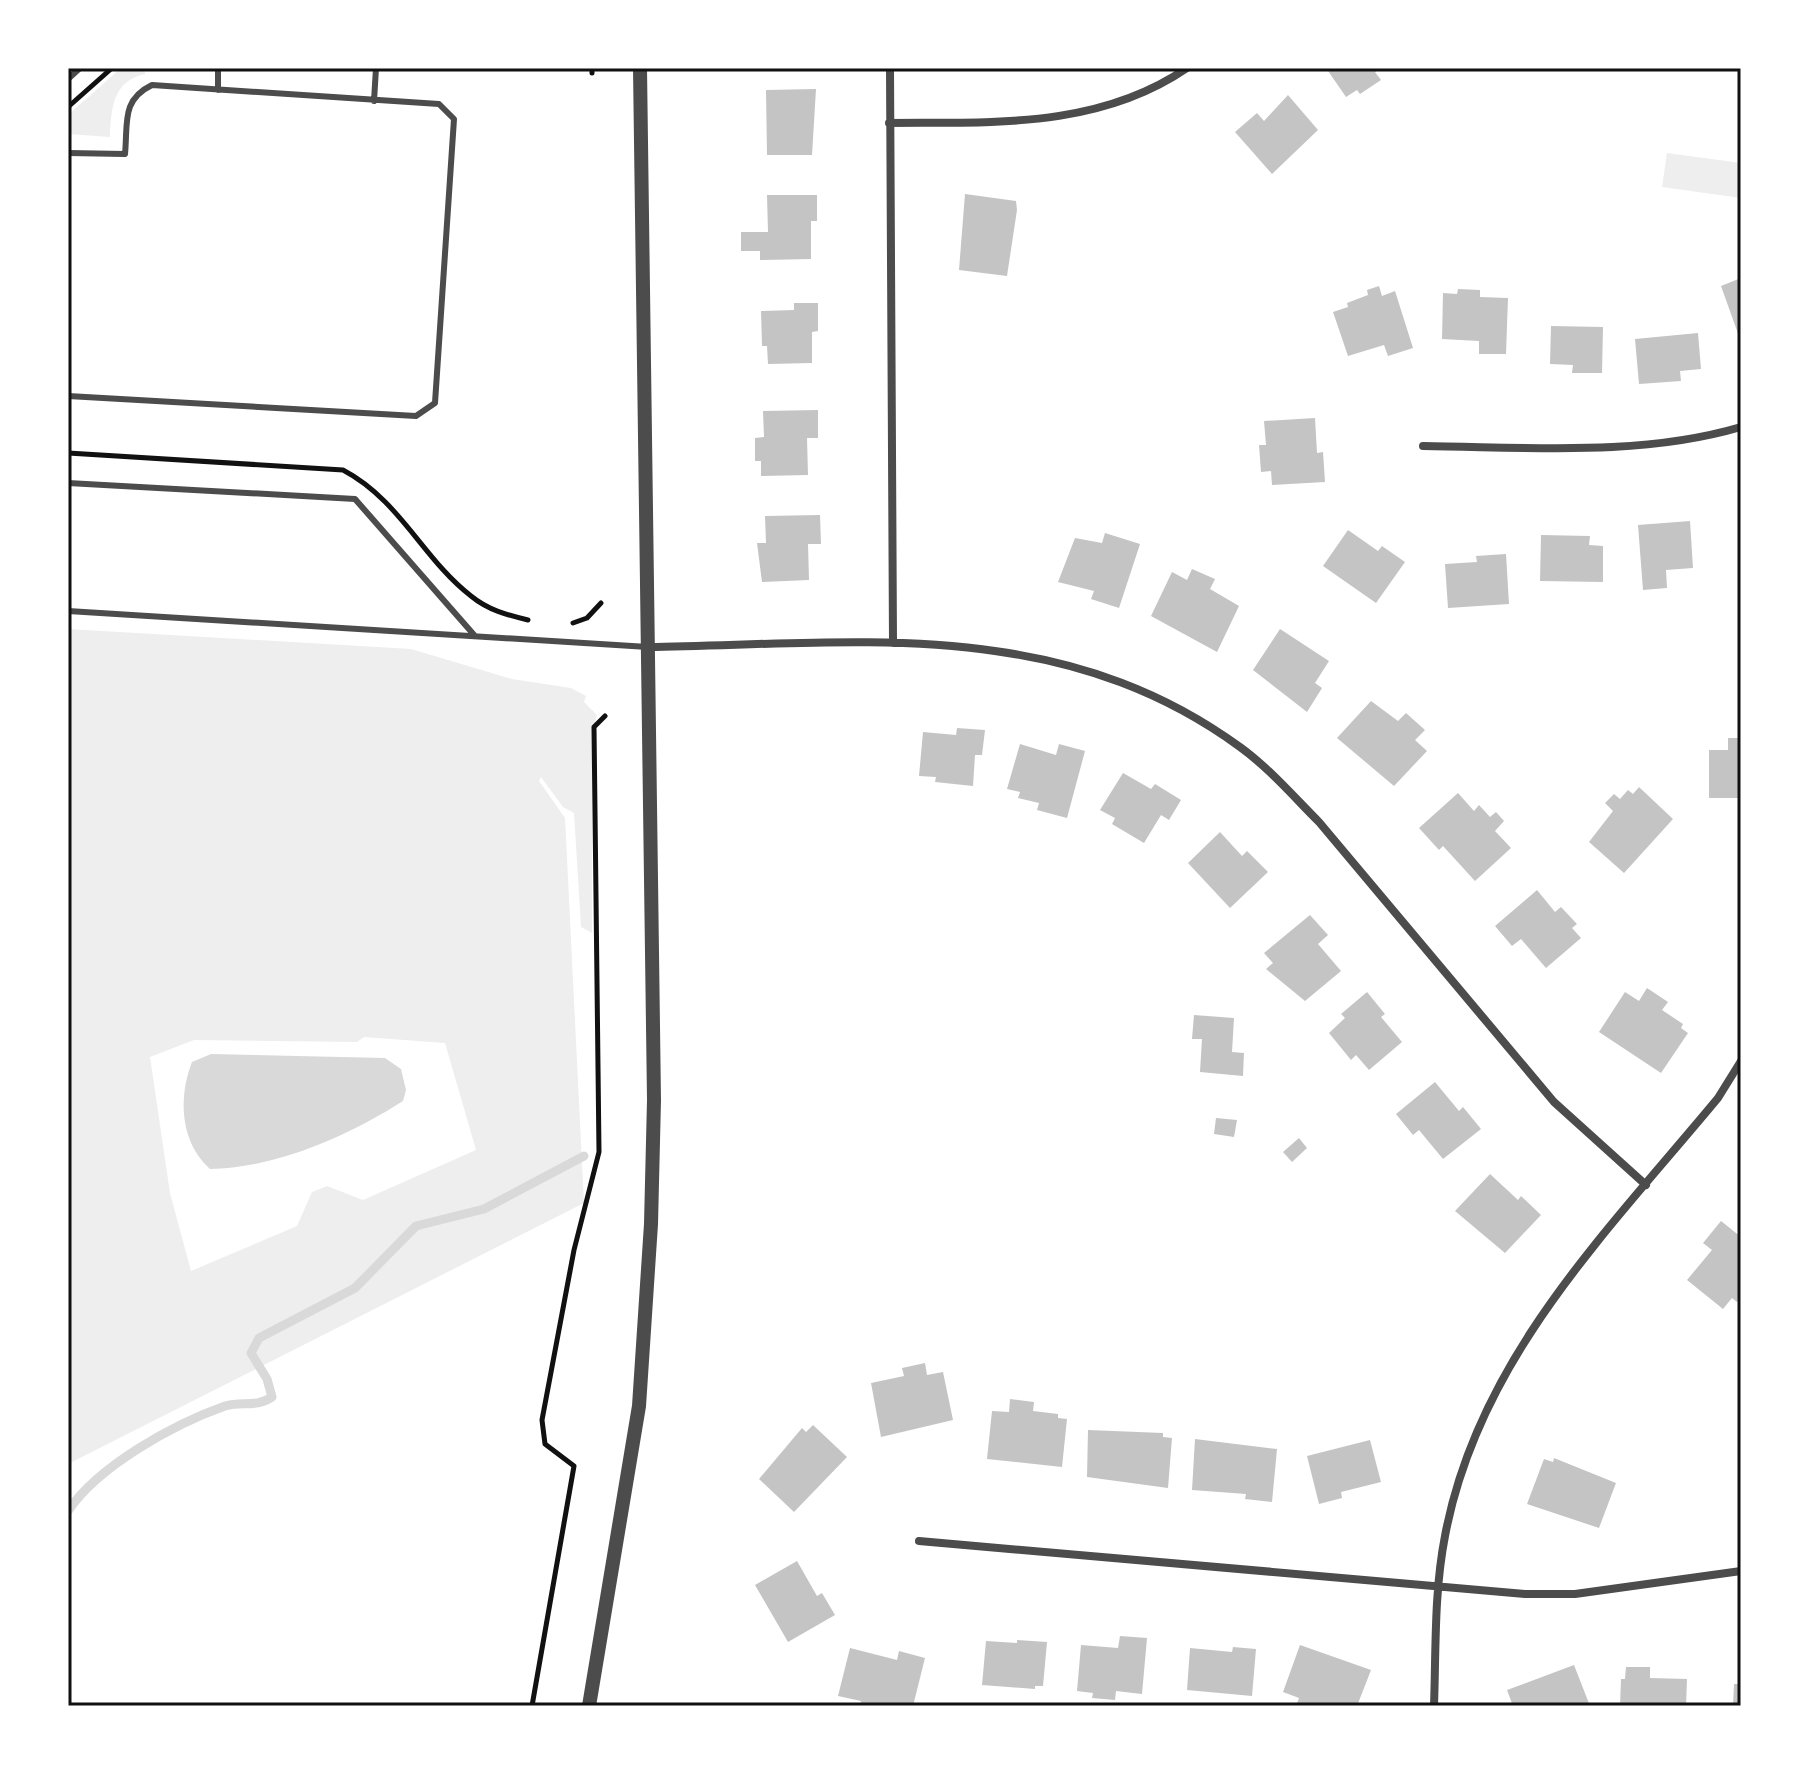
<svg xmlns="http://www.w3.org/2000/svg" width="1809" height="1774" font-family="Commissioner,sans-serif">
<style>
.green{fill:#eee;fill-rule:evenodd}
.water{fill:#d9d9d9}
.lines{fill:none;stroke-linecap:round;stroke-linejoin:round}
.stream{stroke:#d9d9d9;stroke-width:9}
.building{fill:#c4c4c4}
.path{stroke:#111;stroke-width:5}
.service{stroke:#4c4c4c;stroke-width:6}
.minor{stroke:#4c4c4c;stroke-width:8}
.tertiary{stroke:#4c4c4c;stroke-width:14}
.neatline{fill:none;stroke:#111;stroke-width:3}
</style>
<rect width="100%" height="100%" fill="#fff"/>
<path class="green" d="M121 68H145V74C113 81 111 108 110 137L68 134V115Z
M1667 153 1741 163V198L1662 187Z
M68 629 411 649 512 679 571 688 586 696 584 702 597 715 592 732V933L581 927 574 813 563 807 541 777 539 781 565 818 584 1203 68 1464ZM364 1037 445 1043 476 1150 363 1200 327 1186 312 1192 297 1226 191 1271 170 1193 150 1057 194 1040 357 1042Z"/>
<path class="water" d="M211 1054 385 1058 401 1069 406 1090 403 1101C348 1136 276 1168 210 1169 180 1142 178 1098 192 1062Z"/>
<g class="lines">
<path class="stream" d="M68 1511C98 1466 174 1424 225 1406 242 1401 256 1408 272 1397L267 1379 251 1353 259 1338 355 1288 416 1226 484 1209 584 1156"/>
</g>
<path class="building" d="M1326 68H1382L1375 72 1381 80 1360 94 1357 90 1346 97Z
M816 89 812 155H767L766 90Z
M1288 95 1318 130 1272 174 1235 132 1257 113 1264 121Z
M965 194 1016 201 1017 210 1007 276 959 270Z
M767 195H817V221H811V259L760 260V251H741V232H768Z
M1741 278V342L1721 286Z
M1379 286 1382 296 1395 291 1413 348 1388 356 1384 345 1348 356 1333 312 1348 307 1347 303 1368 295 1367 290Z
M1458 289 1480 290V297L1508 298 1506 354H1479V341L1442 339 1443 293 1457 294Z
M794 303H818V331L812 332V363L768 364 767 346H762L761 311 794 310Z
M1551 326 1603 327 1602 373H1572L1573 365 1550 364Z
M1698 333 1701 369 1680 371 1681 381 1639 384 1635 339Z
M818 410V438H807L808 475 761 476V461H755V438L764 437 763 411Z
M1315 418 1317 453 1323 452 1325 482 1272 485 1271 471 1261 472 1259 445H1266L1264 421Z
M820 515 821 544H808L809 580 762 582 757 543H766L765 516Z
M1690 521 1693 568 1666 570 1667 588 1643 590 1638 525Z
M1348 530 1378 551 1382 546 1405 562 1376 603 1323 566Z
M1105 533 1140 544 1119 608 1091 599 1094 591 1058 582 1075 538 1102 543Z
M1541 535 1590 536 1589 545 1603 546V582L1540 581Z
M1506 554 1509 604 1448 608 1445 564 1477 562 1476 556Z
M1192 569 1215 579 1210 589 1239 606 1217 652 1151 616 1172 572 1187 580Z
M1280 629 1329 661 1315 683 1322 688 1307 712 1253 670Z
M1371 701 1398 721 1406 713 1425 730 1415 740 1427 751 1394 786 1337 738Z
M957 728 985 730 982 755H975L973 786 935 782 936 777 919 776 923 732 956 735Z
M1728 738H1741V798H1709V750H1728Z
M1020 744 1056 755 1059 744 1085 751 1067 818 1037 810 1039 803 1018 798 1020 792 1007 789Z
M1123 773 1151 789 1155 784 1181 800 1169 820 1161 815 1144 843 1112 824 1115 818 1100 810Z
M1639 787 1673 819 1624 873 1589 842 1613 811 1605 803 1614 794 1620 799 1628 790 1633 794Z
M1458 793 1474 811 1479 805 1490 817 1496 812 1504 821 1495 831 1511 848 1475 881 1443 846 1439 850 1419 828Z
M1220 832 1242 856 1247 851 1268 872 1230 908 1188 863Z
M1537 890 1555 912 1561 907 1577 924 1572 928 1581 938 1546 968 1521 939 1512 946 1495 926Z
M1310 915 1328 935 1318 944 1341 971 1305 1001 1266 969 1273 963 1264 953Z
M1647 988 1668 1002 1662 1010 1683 1024 1681 1028 1688 1033 1661 1073 1599 1032 1625 992 1639 1001Z
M1367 992 1385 1014 1381 1017 1402 1042 1369 1070 1356 1055 1351 1060 1329 1033 1345 1018 1341 1014Z
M1194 1015 1234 1018 1232 1052 1244 1053 1243 1076 1200 1072 1202 1039H1192Z
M1435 1082 1459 1111 1463 1107 1481 1129 1443 1159 1419 1130 1413 1135 1396 1114Z
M1216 1118 1237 1120 1234 1137 1214 1134Z
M1299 1138 1307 1148 1292 1162 1283 1152Z
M1490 1174 1518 1200 1521 1196 1541 1215 1505 1253 1455 1211Z
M1721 1221 1741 1237V1297L1737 1302 1732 1298 1723 1309 1687 1280 1712 1250 1703 1243Z
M925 1363 927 1375 943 1372 953 1420 881 1437 871 1383 904 1376 902 1368Z
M1010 1399 1034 1402 1033 1411 1058 1414V1418L1067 1419 1062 1467 987 1459 992 1411 1009 1412Z
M813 1425 847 1457 794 1512 759 1479 802 1428 806 1432Z
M1088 1430 1163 1433V1437L1172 1438 1168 1488 1087 1477Z
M1195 1439 1277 1449 1272 1502 1245 1499 1246 1494 1192 1490Z
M1370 1440 1381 1482 1341 1492 1342 1498 1319 1504 1307 1456Z
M1554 1458 1616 1483 1599 1528 1527 1504 1544 1459 1553 1462Z
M797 1561 817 1596 822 1593 835 1615 788 1642 755 1585Z
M1120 1636 1147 1638 1142 1694 1116 1691 1115 1700 1092 1698 1093 1693 1077 1691 1081 1645 1118 1648Z
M1017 1640 1047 1642 1043 1686H1035V1689L982 1685 986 1641 1017 1643Z
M1300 1645 1371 1670 1357 1706H1296L1299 1698 1283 1692Z
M1233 1647 1256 1649 1252 1696 1187 1690 1190 1648 1232 1652Z
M850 1648 897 1660 899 1651 925 1658 913 1706H860L861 1701 838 1696Z
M1574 1665 1590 1706H1513L1507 1690Z
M1626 1667H1650V1678L1687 1679 1686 1706H1620L1621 1679H1625Z
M1734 1684H1741V1706H1733Z"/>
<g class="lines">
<path class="path" d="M592 68V73
M68 107 112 68
M68 453 343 470C400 500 423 559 471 596 488 610 507 615 528 620
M573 623 587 618 601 603
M532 1706 574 1466 545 1444 542 1420 574 1250 599 1152 594 727 605 716"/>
<path class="service" d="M68 79 80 68
M218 90V68
M374 101 376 68
M68 153 125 154C128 123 121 100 152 85L439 104 454 119 435 403 416 416 68 396
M68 483 355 499 475 636
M68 611 648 647"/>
<path class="minor" d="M890 68 893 643
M889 123C992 122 1098 129 1187 68
M1423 446C1528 447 1639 457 1741 427
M648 647C858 644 1059 615 1240 747 1269 768 1294 797 1319 822L1554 1102 1646 1185
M919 1541 1525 1594H1575L1741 1571
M1434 1706C1436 1650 1434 1592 1445 1536 1478 1359 1607 1232 1718 1098L1741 1061"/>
<path class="tertiary" d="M589 1706 639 1406 651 1224 654 1100 640 68"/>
</g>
<rect width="1809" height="1774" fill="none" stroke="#ffffff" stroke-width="140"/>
<rect x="70" y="70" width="1669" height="1634" class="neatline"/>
</svg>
